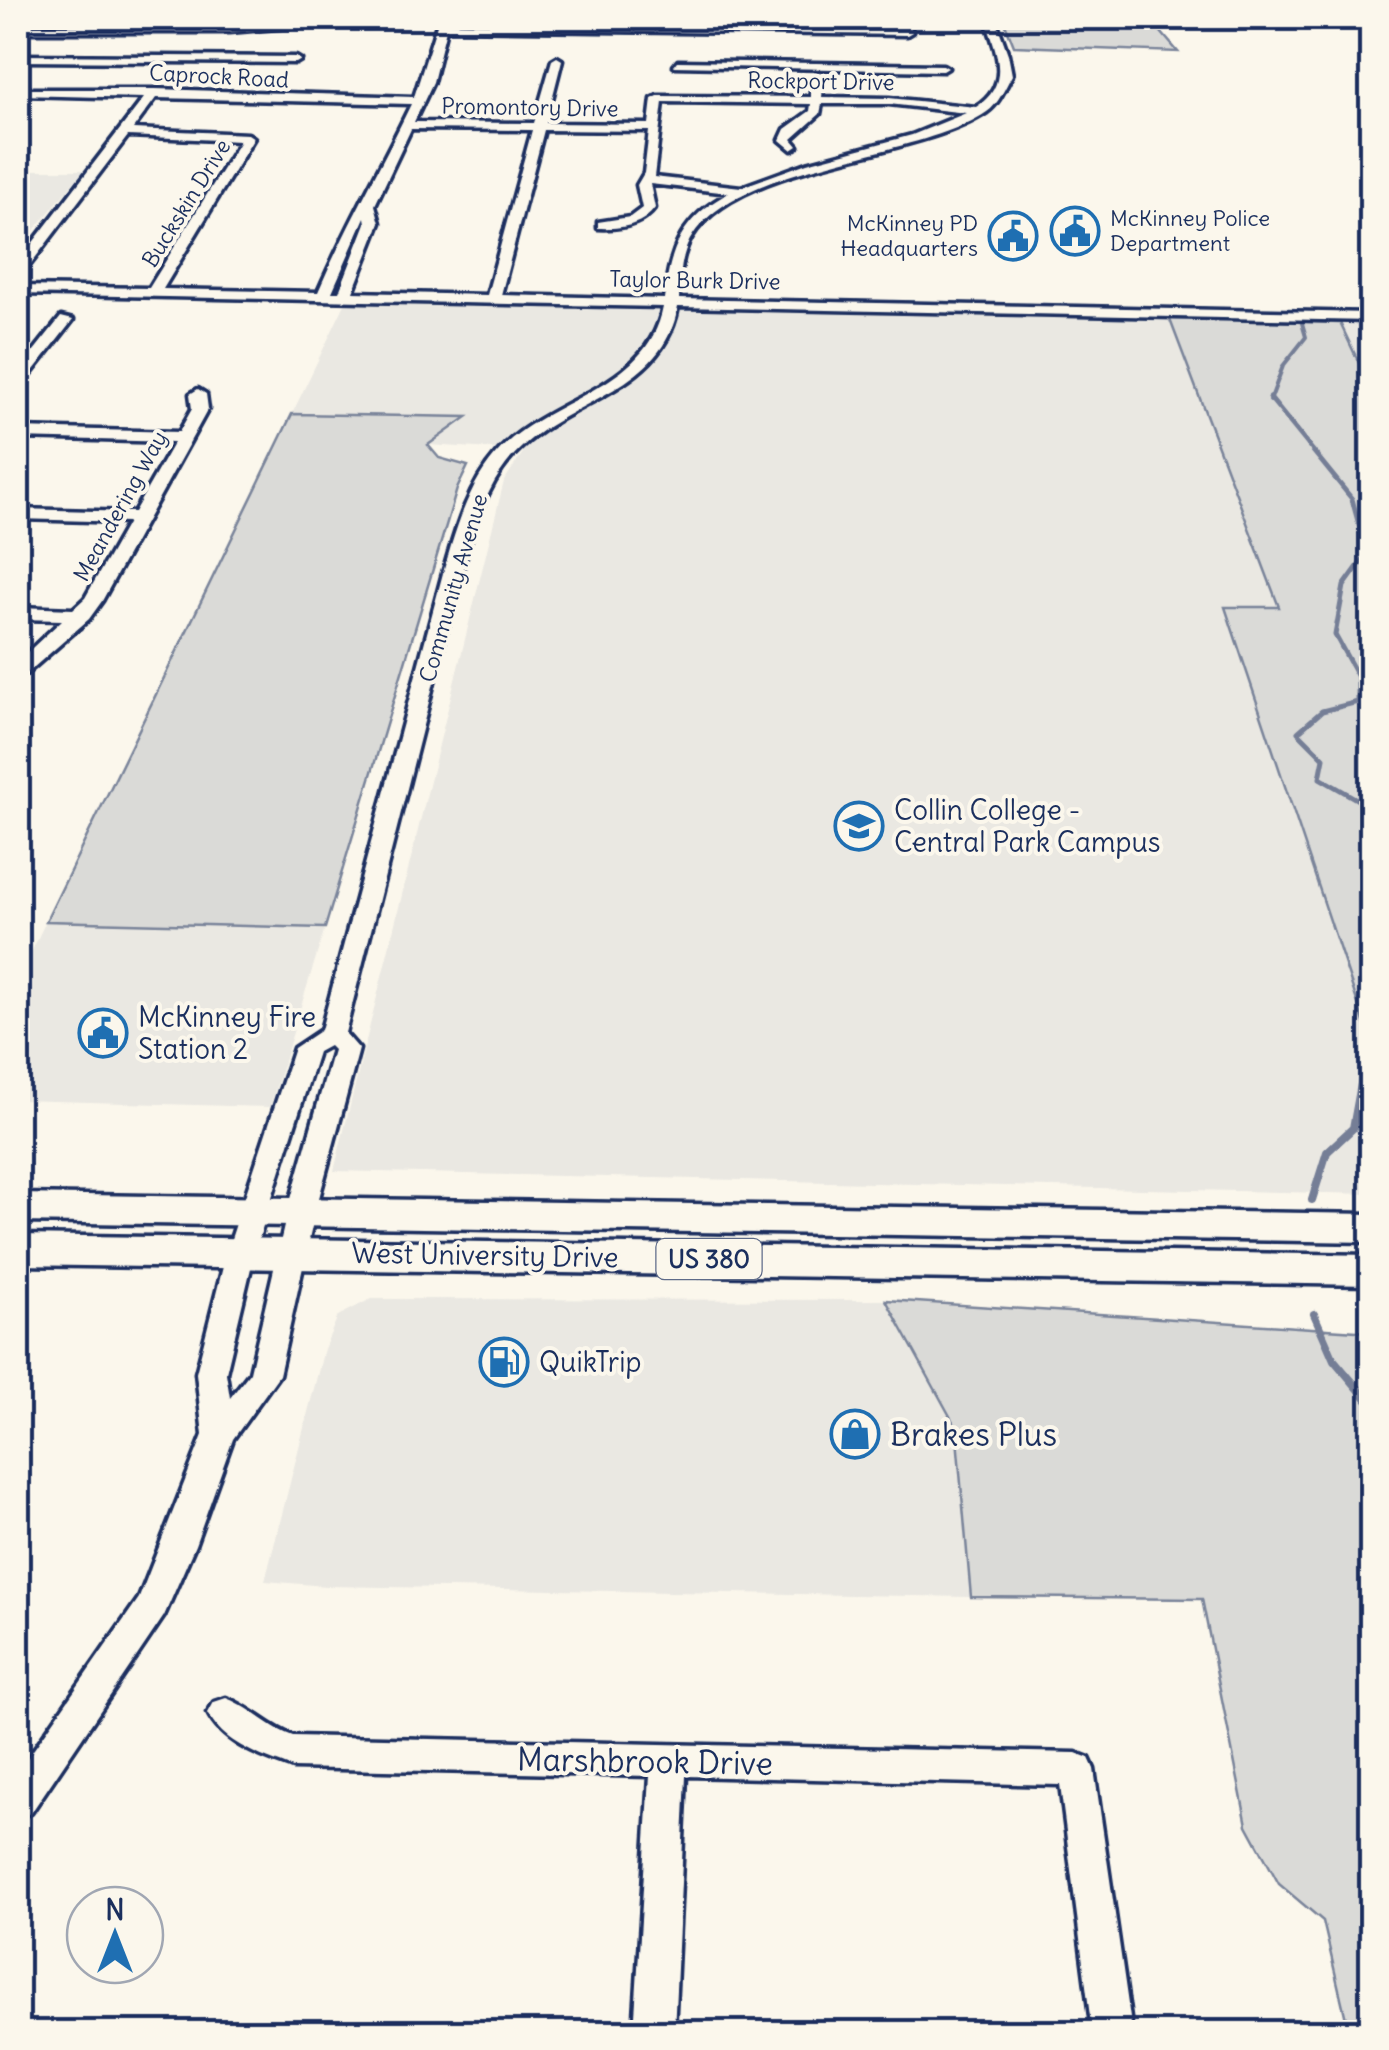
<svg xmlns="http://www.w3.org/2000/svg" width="1389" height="2050" font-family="Delius,sans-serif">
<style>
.built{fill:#eae8e2}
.green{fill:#dadad7;stroke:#7a849a;stroke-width:2.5}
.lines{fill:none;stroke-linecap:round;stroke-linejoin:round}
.stream-far2{stroke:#747e96;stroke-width:4}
.stream-far1{stroke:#747e96;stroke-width:5}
.stream{stroke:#747e96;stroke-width:8}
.minor-casing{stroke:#1b2f5e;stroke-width:7}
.highway-casing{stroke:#1b2f5e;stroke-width:7}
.minor{fill:#fbf7ec;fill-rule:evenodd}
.highway{fill:#fbf7ec;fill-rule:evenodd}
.labels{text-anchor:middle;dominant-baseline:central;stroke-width:8;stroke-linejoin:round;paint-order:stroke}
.far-street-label{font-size:22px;fill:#1b2f5e;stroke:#fbf7ec}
.far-poi-label{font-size:22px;fill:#1b2f5e;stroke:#fbf7ec;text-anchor:start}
.shield{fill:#fbf7ec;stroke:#5e6b89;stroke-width:2.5}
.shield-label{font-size:25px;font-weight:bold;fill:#1b2f5e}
.poi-label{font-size:28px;fill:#1b2f5e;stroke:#fbf7ec;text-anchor:start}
.street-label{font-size:28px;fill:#1b2f5e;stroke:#fbf7ec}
.near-poi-label{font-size:32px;fill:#1b2f5e;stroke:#fbf7ec;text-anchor:start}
.near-street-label{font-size:32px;fill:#1b2f5e;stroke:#fbf7ec}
</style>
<rect width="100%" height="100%" fill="#fbf7ec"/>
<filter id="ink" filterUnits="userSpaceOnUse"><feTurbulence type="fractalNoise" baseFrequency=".01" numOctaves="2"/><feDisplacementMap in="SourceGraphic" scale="20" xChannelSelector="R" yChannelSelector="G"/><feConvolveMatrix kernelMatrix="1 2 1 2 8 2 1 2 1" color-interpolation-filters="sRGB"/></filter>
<g filter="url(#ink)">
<path class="built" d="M18 170H84L18 250Z
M345 304 1169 317 1280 608H1225L1371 1043V1194L334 1171 504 481 524 451 428 445 465 417 292 414Z
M1340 323 1371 324V388Z
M46 921 325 928 270 1107 18 1100V980Z
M371 1299 886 1300 956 1427 971 1597 326 1586 265 1581 324 1349 338 1316Z"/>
<path class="green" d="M1003 18H1149L1178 52 1014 46Z
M1169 317 1340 323 1371 388V1043L1225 607H1279Z
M292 414 467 417 428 445 439 458 468 466 457 489 325 928 46 921Z
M886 1300 1371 1332V2032H1349L1323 1921 1279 1884 1247 1825 1202 1599 971 1597 956 1427Z"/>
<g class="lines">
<path class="stream-far2" d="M1270 401 1283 366 1306 337 1302 323"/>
<path class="stream-far1" d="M1270 398 1352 499 1367 554 1344 586 1335 635 1358 677V702L1322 711 1298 732 1324 758 1320 778 1372 808
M1370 1037 1372 1026"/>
<path class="stream" d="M1312 1200 1327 1152 1353 1128 1370 1034
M1314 1314 1334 1360 1372 1405"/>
<g class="minor-casing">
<path id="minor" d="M439 18H449L448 23 901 29 900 19 909 21 912 32 907 35 446 29 433 82 414 122 534 123 552 60 557 57 562 60 546 123 649 124 652 99 658 96 811 97V88L817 85 823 88 822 97 889 98 976 107C1012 84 996 51 985 18H995L1008 54 1012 75C1005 88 998 105 987 112 916 161 724 161 687 246 680 263 680 281 679 299L1372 313V321L678 307C663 389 574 398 522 447 492 474 480 511 468 548L345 1033 359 1049 315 1213 279 1375 233 1439 195 1545 164 1616 31 1813 18 1817V1772L139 1598 203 1435 196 1373 227 1251 294 1048 321 1030 443 573C455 532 467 487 496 454 545 397 647 391 663 307L18 294V286L149 288 240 141 128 136 23 274 18 275V262L144 98 18 95V89H155L414 97ZM156 98 411 104C381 166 346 227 318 292L163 289 254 138 248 134 133 129ZM663 102 811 104 810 111 785 129 780 140 792 150 798 146 792 139 820 114 822 104H889L966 113 912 135 807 163 741 187 654 177ZM411 129 532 130 487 295 353 292 380 223 375 205ZM544 130 649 131 644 173 637 185 642 208 630 217 598 222V228C620 229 642 226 655 208L650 184 729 193C682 217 670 248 664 299L501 295ZM365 217 366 223 339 292H332ZM329 1046 333 1050 287 1213 250 1372 230 1398 226 1373 255 1251 318 1052Z
M307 20 311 25 230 32H18V26H230Z
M18 55 296 57 301 60 296 63 18 61Z
M678 61 943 65 948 68 943 71 674 66Z
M61 317 73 320 23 384 18 386V371Z
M198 389 206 394 208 409 102 601 89 619 25 675 18 677V661L62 620 18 619V607L73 609 85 598 128 522 18 519V509L134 512 174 442 18 438V428L179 432 192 409 190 394Z
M226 1698C251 1707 268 1727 293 1736L1076 1753 1089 1758 1094 1769 1132 2032H1092L1060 1785 686 1776 674 2032H634L650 1776 293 1768C262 1756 224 1745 208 1713L214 1702Z"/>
</g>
<g class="highway-casing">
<path id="highway" d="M18 1194 1372 1214V1242L18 1222Z
M18 1235 1372 1255V1285L18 1265Z"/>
</g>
<use href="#minor" class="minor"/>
<use href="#highway" class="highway"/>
</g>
</g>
<defs>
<g id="civic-ring" transform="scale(2.5)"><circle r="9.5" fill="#fbf7ec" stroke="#1f6fb2" stroke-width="1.5"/><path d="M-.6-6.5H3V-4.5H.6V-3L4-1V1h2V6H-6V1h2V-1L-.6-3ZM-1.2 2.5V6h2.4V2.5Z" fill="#1f6fb2"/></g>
<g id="university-ring" transform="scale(2.5)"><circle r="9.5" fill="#fbf7ec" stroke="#1f6fb2" stroke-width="1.5"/><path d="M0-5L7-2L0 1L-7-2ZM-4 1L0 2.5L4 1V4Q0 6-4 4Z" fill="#1f6fb2"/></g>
<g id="fuel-ring" transform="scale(2.5)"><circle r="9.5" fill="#fbf7ec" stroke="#1f6fb2" stroke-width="1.5"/><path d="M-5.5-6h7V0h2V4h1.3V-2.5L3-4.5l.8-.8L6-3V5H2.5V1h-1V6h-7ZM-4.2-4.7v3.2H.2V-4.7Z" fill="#1f6fb2"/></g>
<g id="shop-ring" transform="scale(2.5)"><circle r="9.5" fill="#fbf7ec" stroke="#1f6fb2" stroke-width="1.5"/><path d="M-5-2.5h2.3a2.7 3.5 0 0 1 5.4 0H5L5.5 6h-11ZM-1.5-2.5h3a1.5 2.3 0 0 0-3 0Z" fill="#1f6fb2"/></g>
</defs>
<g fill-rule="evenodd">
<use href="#civic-ring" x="1075" y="231"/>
<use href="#civic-ring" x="1013" y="236"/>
<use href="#university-ring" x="859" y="826"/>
<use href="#civic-ring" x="103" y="1033"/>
<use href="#fuel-ring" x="504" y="1362"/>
<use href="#shop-ring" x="855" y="1434"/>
</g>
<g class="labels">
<g class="far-street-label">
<text transform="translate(219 76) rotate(3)">Caprock Road</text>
<text transform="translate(821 81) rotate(1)">Rockport Drive</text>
<text transform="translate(530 107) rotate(1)">Promontory Drive</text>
<text transform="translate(186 203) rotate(-58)">Buckskin Drive</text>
<text transform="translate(695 280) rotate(1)">Taylor Burk Drive</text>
<text transform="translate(120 506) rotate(-61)">Meandering Way</text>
<text transform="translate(453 588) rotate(-74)">Community Avenue</text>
</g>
<g class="far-poi-label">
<text x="1110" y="218">McKinney Police<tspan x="1110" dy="25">Department</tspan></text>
<text x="978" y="223" text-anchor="end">McKinney PD<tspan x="978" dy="25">Headquarters</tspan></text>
</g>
<rect class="shield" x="656.5" y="1239" width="105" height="40" rx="8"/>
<g class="shield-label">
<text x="709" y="1259">US 380</text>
</g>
<g class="poi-label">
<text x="894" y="810">Collin College -<tspan x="894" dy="32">Central Park Campus</tspan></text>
<text x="138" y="1017">McKinney Fire<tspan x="138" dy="32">Station 2</tspan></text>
<text x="539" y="1362">QuikTrip</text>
</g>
<g class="street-label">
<text transform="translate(485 1255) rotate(1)">West University Drive</text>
</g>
<g class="near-poi-label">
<text x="890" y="1434">Brakes Plus</text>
</g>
<g class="near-street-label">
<text transform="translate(645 1761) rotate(1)">Marshbrook Drive</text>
</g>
</g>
<rect width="1389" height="2050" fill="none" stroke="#fbf7ec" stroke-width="60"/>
<rect x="30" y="30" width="1329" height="1990" fill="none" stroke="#1b2f5e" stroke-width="4" filter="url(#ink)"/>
<g transform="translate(115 1935)"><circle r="48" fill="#fbf7ec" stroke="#a1a7b3" stroke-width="2.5"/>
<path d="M0-8L18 38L0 25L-18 38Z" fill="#1f6fb2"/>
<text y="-15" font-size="28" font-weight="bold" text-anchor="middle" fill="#1b2f5e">N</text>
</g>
</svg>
